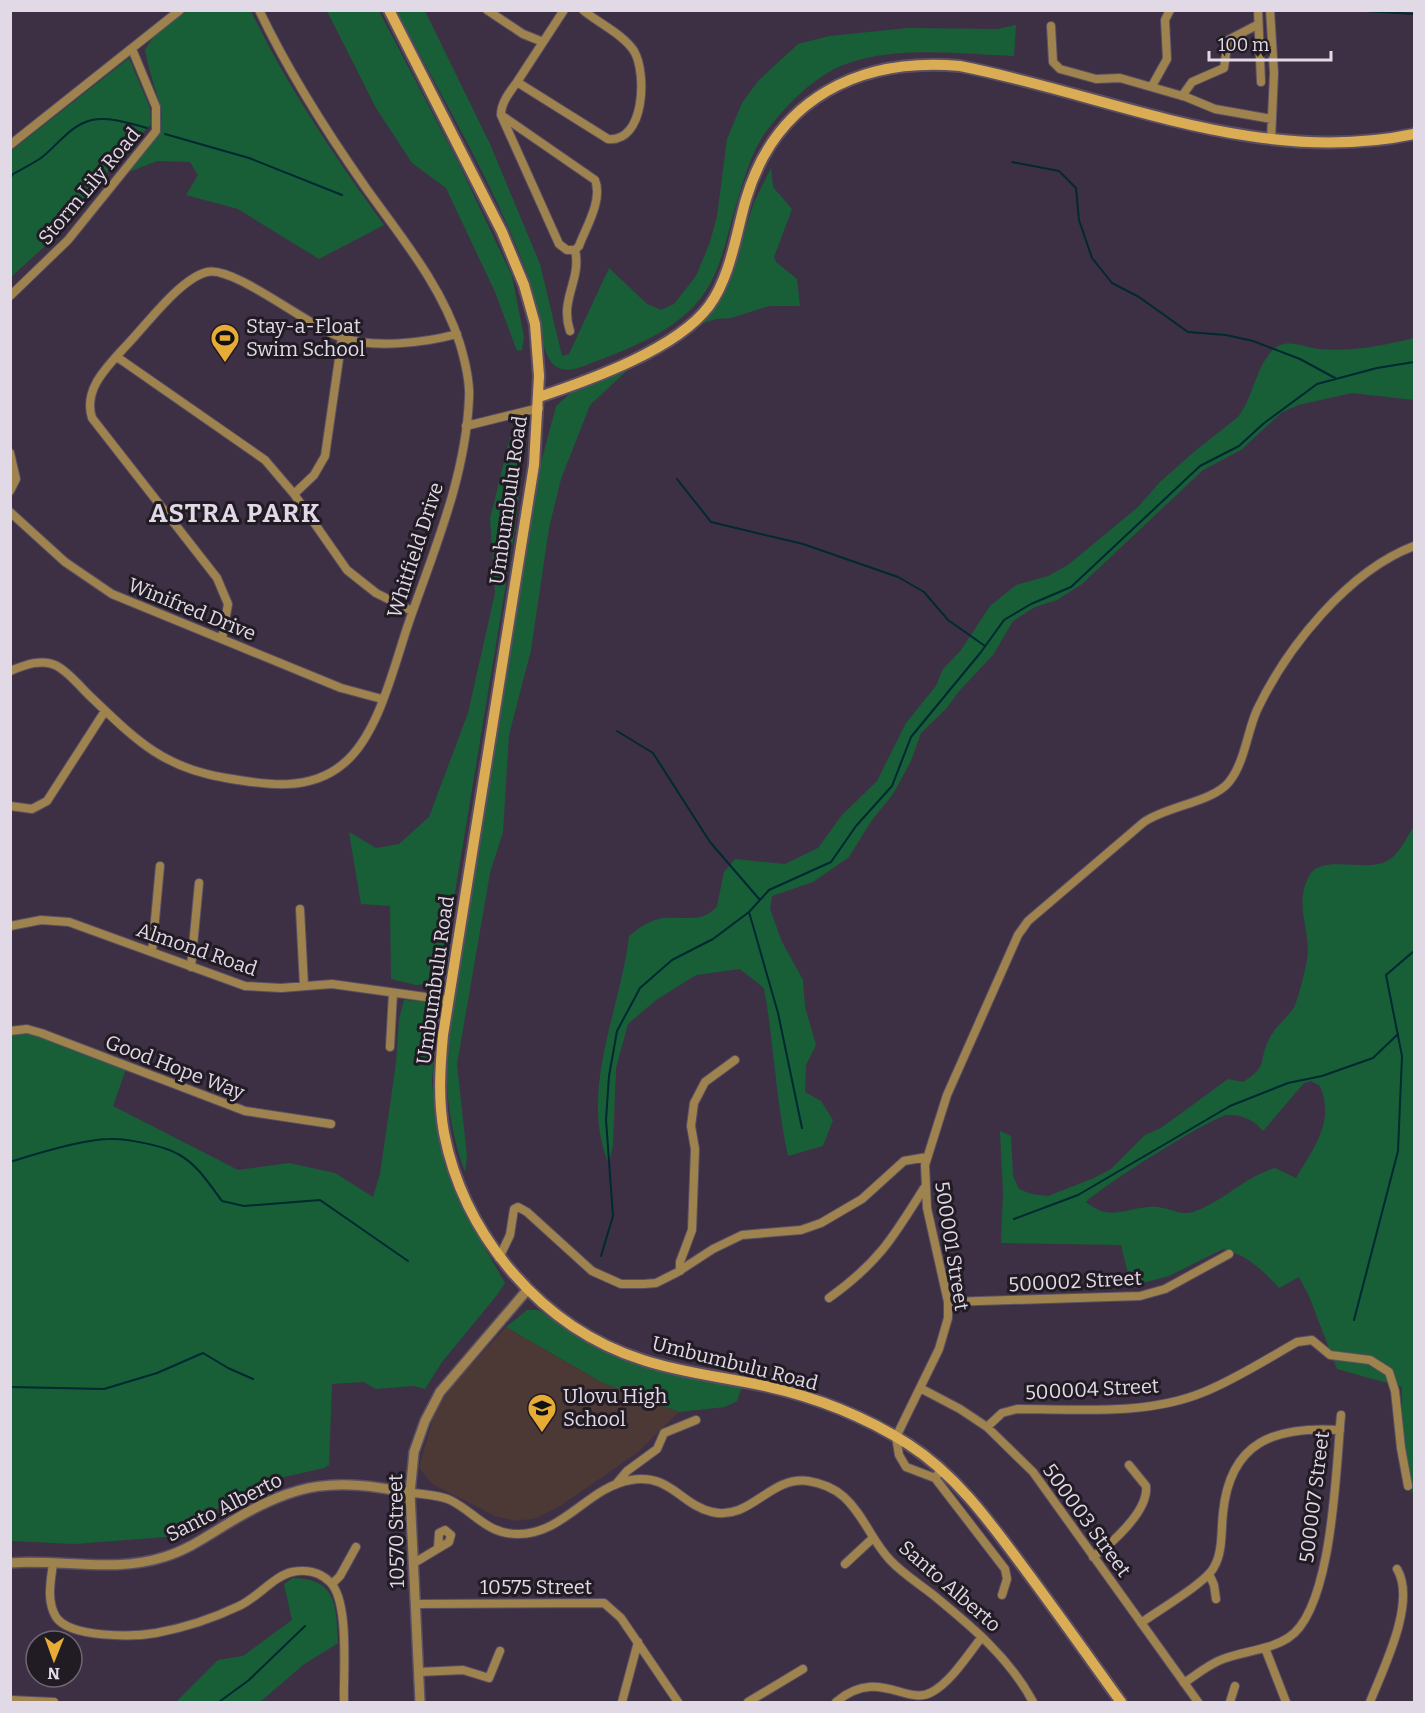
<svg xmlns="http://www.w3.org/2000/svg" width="1425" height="1713" font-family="Bitter,serif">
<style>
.education{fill:#4c3834}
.green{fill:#185f38;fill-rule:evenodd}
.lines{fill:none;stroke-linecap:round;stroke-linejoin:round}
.stream{stroke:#002932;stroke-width:2}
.minor-casing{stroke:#5b4e62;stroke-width:10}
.tertiary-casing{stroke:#5b4e62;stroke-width:12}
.secondary-casing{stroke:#5b4e62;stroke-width:14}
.minor{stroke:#9e834e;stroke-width:8}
.tertiary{stroke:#9e834e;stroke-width:9}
.secondary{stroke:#daad55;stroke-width:10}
.labels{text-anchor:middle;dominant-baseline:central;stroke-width:6;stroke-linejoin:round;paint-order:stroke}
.street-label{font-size:20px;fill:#e1d9e6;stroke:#211b24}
.poi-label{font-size:20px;fill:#e1d9e6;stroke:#211b24;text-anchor:start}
.district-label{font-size:26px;font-weight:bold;letter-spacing:1.5px;fill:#e1d9e6;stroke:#211b24}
</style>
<rect width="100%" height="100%" fill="#3d3045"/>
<path class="education" d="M506 1327 601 1382 679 1412 637 1453 560 1506 537 1518 516 1521 495 1516 432 1484 419 1467 434 1415 451 1387Z"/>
<path class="green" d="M186 11H251C285 83 337 160 384 225L319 259 238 209 186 195 198 175 190 162 157 161 126 173C181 110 159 121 145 50L153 37Z
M327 11H379L459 164 512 276 524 337 522 350 517 351 495 292 446 188 412 163 376 108Z
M397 11H425L490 144 540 264 562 356 569 354 609 268 647 304 661 310 674 304 696 276 710 242 717 216 727 139 742 103 758 81 798 44 829 36 908 28 997 29 1016 25 1014 56C956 54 875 42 824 75 802 89 778 114 763 136 751 154 743 182 737 202 728 230 724 258 710 284 687 326 637 346 594 362 581 367 564 376 552 363 539 348 538 305 531 285 498 189 443 101 397 11Z
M129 58 150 108 151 124 74 209 56 236 11 277V151Z
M771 168 773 187 792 209 774 257 776 262 797 279 800 306H769L731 318 716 319 703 323 727 288 754 202Z
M1414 338V400L1352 393 1298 405 1281 413 1241 450 1203 470 1082 584 1057 600 1035 607 1013 621 993 655 959 691 946 709 921 733 911 761 893 794 872 820 849 857 813 882 772 896 770 909 782 942 803 980 805 1007 816 1045 806 1065 805 1092 821 1101 833 1120 823 1146 788 1156C776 1101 774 1044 764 988L740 969 696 975 656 1000 628 1024 616 1068 613 1145 609 1164C578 1092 621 1009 629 936 639 928 650 920 663 918 682 916 703 924 717 906L724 872 735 859 785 864 818 848 842 815 877 781 906 723 936 686 943 669 961 650 990 606 1016 585 1048 576 1068 565 1138 507 1160 482 1195 451 1238 417C1253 398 1255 370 1271 352 1284 336 1302 347 1319 349 1352 352 1382 346 1414 338Z
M633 365 590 405 561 479 549 528 531 650 509 735 503 832 490 873 457 1064 467 1156 465 1172C449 1129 445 1085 446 1040L538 474 556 406 572 392Z
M510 437 521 444 522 470 514 535 442 971 433 983 416 985 391 979 390 906 361 904 349 832 376 848 399 844 429 817 468 713 495 593 490 519Z
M1414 826V1502L1402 1429V1387L1337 1369 1309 1296 1299 1277 1279 1288C1262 1269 1248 1256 1223 1249L1169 1276 1131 1286 1121 1245 1001 1243 1003 1193 1000 1131 1011 1136 1013 1176 1019 1189 1031 1194 1048 1196 1094 1178 1111 1169 1145 1135 1161 1128 1228 1079 1243 1082C1268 1066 1258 1065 1268 1041 1274 1028 1285 1020 1293 1009 1298 1002 1305 970 1307 961 1312 929 1293 907 1309 876 1321 853 1366 873 1387 861 1400 854 1406 838 1414 826ZM1311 1081 1320 1086C1335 1121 1314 1148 1296 1178L1275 1168C1244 1177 1223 1202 1193 1212 1182 1216 1169 1208 1157 1207 1130 1205 1112 1224 1086 1202 1099 1188 1213 1116 1227 1115 1241 1114 1255 1120 1263 1131L1304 1083Z
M404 1000 432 1002 437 1009 432 1082 436 1125 445 1166 471 1224 505 1283 497 1295 442 1362 425 1389 414 1386 376 1389 364 1382 332 1384 329 1465 324 1468 280 1478 242 1495 166 1537 75 1544 11 1541 10 1037 14 1033 34 1034 126 1069 113 1106 238 1170 289 1163 335 1173 373 1197 380 1174 396 1063 399 1019Z
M527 1310H538L593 1342 738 1384 742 1387 737 1401 725 1407 679 1412 603 1383 506 1327Z
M293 1578C338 1579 336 1607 338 1643L303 1665 260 1702H176L218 1660 243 1656 292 1620 284 1584Z"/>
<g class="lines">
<path class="stream" d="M1364 11 1414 14
M165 134 249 158 342 195
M1012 162 1059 171 1076 188 1079 220 1092 258 1112 283 1139 297 1188 332 1226 335 1253 341 1300 359 1335 378
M10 179 13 174C22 169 32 164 41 158 58 145 70 125 92 120 109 116 132 124 147 128
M677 479 711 522 803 544 898 577 924 592 948 620 985 646
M617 731 653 753 710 842 760 900
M749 912 778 1013 802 1128
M10 1162C35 1154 85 1139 110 1139 126 1138 164 1146 178 1154 197 1164 210 1185 222 1201L244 1206 320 1200 408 1261
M1014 1219 1078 1195 1230 1106 1288 1083 1322 1076 1373 1058 1398 1034
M601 1256 613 1216 606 1120 609 1076 617 1031 640 988 672 960 713 939 749 912 769 890 831 862 856 826 892 786 911 737 981 652 1004 620 1031 604 1071 587 1200 466 1239 446 1263 424 1317 384 1377 368 1414 362
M1354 1320 1398 1151 1402 1056 1386 975 1414 951
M10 1387 104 1389 157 1373 203 1353 228 1368 253 1379
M219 1702 249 1680 305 1626"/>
<g class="minor-casing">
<path id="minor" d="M487 10 523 34 543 42
M1258 10 1261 82
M1270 10 1274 73 1271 140
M1051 26 1053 62 1060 69 1096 79 1120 78 1186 97 1215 109 1272 119
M517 82 564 10
M1152 86 1167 59 1165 20 1170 10
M1182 96 1192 82 1224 68 1228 40 1257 25
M501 115 559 244 567 250H575
M10 145 180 10
M575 250 579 246C586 227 603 200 595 180L501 115C501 102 510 92 517 82L608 139C645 143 647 73 634 51 623 34 598 23 583 10
M10 296 68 240 156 131V107L132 49
M570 331C559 299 582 280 575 250
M117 357 265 460 294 494 347 570 376 593 412 611
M466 426 539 408
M10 453 16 479 10 491
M294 494 314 475 325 456 342 338
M10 512 65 562 112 594 341 688 382 699
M222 639 228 604 217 578 92 418C83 390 106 368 124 348 145 327 179 279 207 272 233 265 308 326 340 337 372 349 424 343 457 334
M10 671C25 665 42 658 57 666 70 673 82 689 93 699 137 741 164 768 226 778 266 785 310 792 343 764 379 735 394 665 409 622 434 550 466 476 469 398 470 381 465 361 460 344 442 286 401 237 366 188 326 131 289 73 259 10
M10 806 32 809 47 801 105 711
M300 909 304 986
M10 926 41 920 69 922 245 986 281 988 332 984 447 1000
M152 952 160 866
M191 967 199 883
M10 1031 27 1029 41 1033 245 1111 331 1124
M390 1047 393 993
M499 1258 510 1235 514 1209 518 1207 527 1212 592 1271 621 1284H644L656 1283 676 1273 713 1249 742 1235 801 1230 821 1223 862 1199 904 1161 927 1157
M680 1271V1262L692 1230 695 1149 691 1126 694 1103 705 1082 735 1060
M829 1298C878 1263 893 1238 924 1188
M948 1302 1140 1296 1165 1289 1229 1254
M920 1388 960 1409 987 1427 1033 1472 1198 1702
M987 1427 1002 1413 1017 1409C1078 1409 1146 1416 1204 1392 1236 1379 1267 1359 1297 1342L1312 1340 1330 1355 1370 1360 1389 1372 1395 1391 1401 1448 1408 1486
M942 1469 935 1478 1005 1569 1007 1579 1002 1595
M935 1478 906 1467 899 1455 896 1437 939 1349 948 1318V1302L927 1208 925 1165 947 1095 1018 935 1028 921 1144 822C1167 806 1213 802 1229 782 1245 762 1247 732 1257 710 1287 647 1348 571 1414 546
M616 1484 627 1471 657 1449 664 1433 696 1420
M410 1493C423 1494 438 1495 450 1500 475 1512 486 1534 518 1534 564 1534 588 1487 631 1480 670 1473 681 1505 712 1512 751 1521 769 1476 808 1481 821 1483 834 1488 844 1497 863 1514 872 1541 890 1560 902 1573 918 1583 932 1594 971 1626 1009 1657 1033 1702
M1093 1557C1111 1544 1149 1511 1146 1486L1129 1465
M53 1563C51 1580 46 1601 56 1617 70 1638 133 1637 156 1633 183 1628 214 1618 239 1606 257 1598 274 1576 292 1572 306 1569 320 1572 330 1582 350 1602 343 1674 344 1702
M414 1563 449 1542 451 1535 445 1530 439 1533 438 1548
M845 1564 873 1538
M1209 1574 1214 1585 1216 1599
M332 1584 340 1576 356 1547
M416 1604 604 1603 621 1618 678 1702
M1141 1623C1157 1611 1206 1583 1214 1567 1223 1552 1221 1530 1223 1513 1230 1441 1275 1426 1340 1430
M1265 1648 1286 1702
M419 1672 463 1670 489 1678 500 1651
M1184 1683C1196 1675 1209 1664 1223 1659 1244 1651 1269 1650 1288 1638 1333 1610 1336 1466 1341 1415
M10 1700 54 1702
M622 1702 638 1642
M748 1702 803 1669
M836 1702C879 1666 906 1707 932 1692 952 1681 968 1654 982 1637
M1230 1702 1235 1686
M1370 1702C1383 1669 1417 1602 1397 1569"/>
</g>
<g class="tertiary-casing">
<path id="tertiary" d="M10 1563C62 1559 114 1573 164 1557 190 1549 210 1534 232 1521 299 1481 335 1478 410 1493
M420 1702 410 1493 414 1452 425 1421 440 1392 528 1289"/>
</g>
<g class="secondary-casing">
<path id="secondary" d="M389 10 502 232 524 285 535 324 539 376 534 465 443 1035C440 1068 438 1100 444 1133 464 1236 542 1328 643 1360 682 1373 724 1377 765 1386 815 1397 864 1416 908 1444 958 1476 992 1525 1027 1572 1059 1615 1090 1659 1121 1702
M539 397C590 380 677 349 709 306 731 276 736 233 746 199 776 98 860 57 960 66 1112 96 1258 167 1414 134"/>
</g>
<use href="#minor" class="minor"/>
<use href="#tertiary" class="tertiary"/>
<use href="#secondary" class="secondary"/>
</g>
<defs>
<g id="stadium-pin" transform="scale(1.5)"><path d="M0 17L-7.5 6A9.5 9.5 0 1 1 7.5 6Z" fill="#e6ac36" stroke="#211b24"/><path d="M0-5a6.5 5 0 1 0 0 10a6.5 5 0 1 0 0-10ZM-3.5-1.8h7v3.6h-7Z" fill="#111"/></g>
<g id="school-pin" transform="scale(1.5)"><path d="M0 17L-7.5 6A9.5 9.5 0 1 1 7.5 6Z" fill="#e6ac36" stroke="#211b24"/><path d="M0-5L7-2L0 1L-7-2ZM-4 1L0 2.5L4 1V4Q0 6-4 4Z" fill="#111"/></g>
</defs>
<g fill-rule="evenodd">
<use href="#stadium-pin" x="225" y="338"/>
<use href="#school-pin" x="542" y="1408"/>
</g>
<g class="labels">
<g class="street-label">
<text transform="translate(89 186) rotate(-50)">Storm Lily Road</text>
<text transform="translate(508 500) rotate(-82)">Umbumbulu Road</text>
<text transform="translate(415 550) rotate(-72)">Whitfield Drive</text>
<text transform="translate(192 609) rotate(22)">Winifred Drive</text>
<text transform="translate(197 949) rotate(19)">Almond Road</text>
<text transform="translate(435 980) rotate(-82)">Umbumbulu Road</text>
<text transform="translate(175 1067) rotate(21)">Good Hope Way</text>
<text transform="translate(952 1246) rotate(81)">500001 Street</text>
<text transform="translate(1075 1281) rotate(-3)">500002 Street</text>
<text transform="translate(735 1363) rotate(14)">Umbumbulu Road</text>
<text transform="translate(1092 1389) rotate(-3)">500004 Street</text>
<text transform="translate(1314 1497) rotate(-83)">500007 Street</text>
<text transform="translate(224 1507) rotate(-27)">Santo Alberto</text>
<text transform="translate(1087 1520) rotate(54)">500003 Street</text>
<text transform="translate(396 1531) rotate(-91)">10570 Street</text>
<text transform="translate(950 1586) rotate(41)">Santo Alberto</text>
<text x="536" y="1587">10575 Street</text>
</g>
<g class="poi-label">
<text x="246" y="326">Stay-a-Float<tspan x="246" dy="23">Swim School</tspan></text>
<text x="563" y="1396">Ulovu High<tspan x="563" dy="23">School</tspan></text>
</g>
<g class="district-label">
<text x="235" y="513">ASTRA PARK</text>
</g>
</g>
<rect width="1425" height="1713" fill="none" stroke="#e1d9e6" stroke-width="24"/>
<g transform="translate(54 1659) rotate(181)"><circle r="28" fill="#211b24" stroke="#6e6772" stroke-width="1.5"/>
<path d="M0-4.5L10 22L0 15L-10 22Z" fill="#e6ac36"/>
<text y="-9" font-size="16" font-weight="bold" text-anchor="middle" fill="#e1d9e6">N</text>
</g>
<path d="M1209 51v9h122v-9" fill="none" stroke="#e1d9e6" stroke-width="3"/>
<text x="1218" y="51" font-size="18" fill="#e1d9e6" stroke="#211b24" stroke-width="4.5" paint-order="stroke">100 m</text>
</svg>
